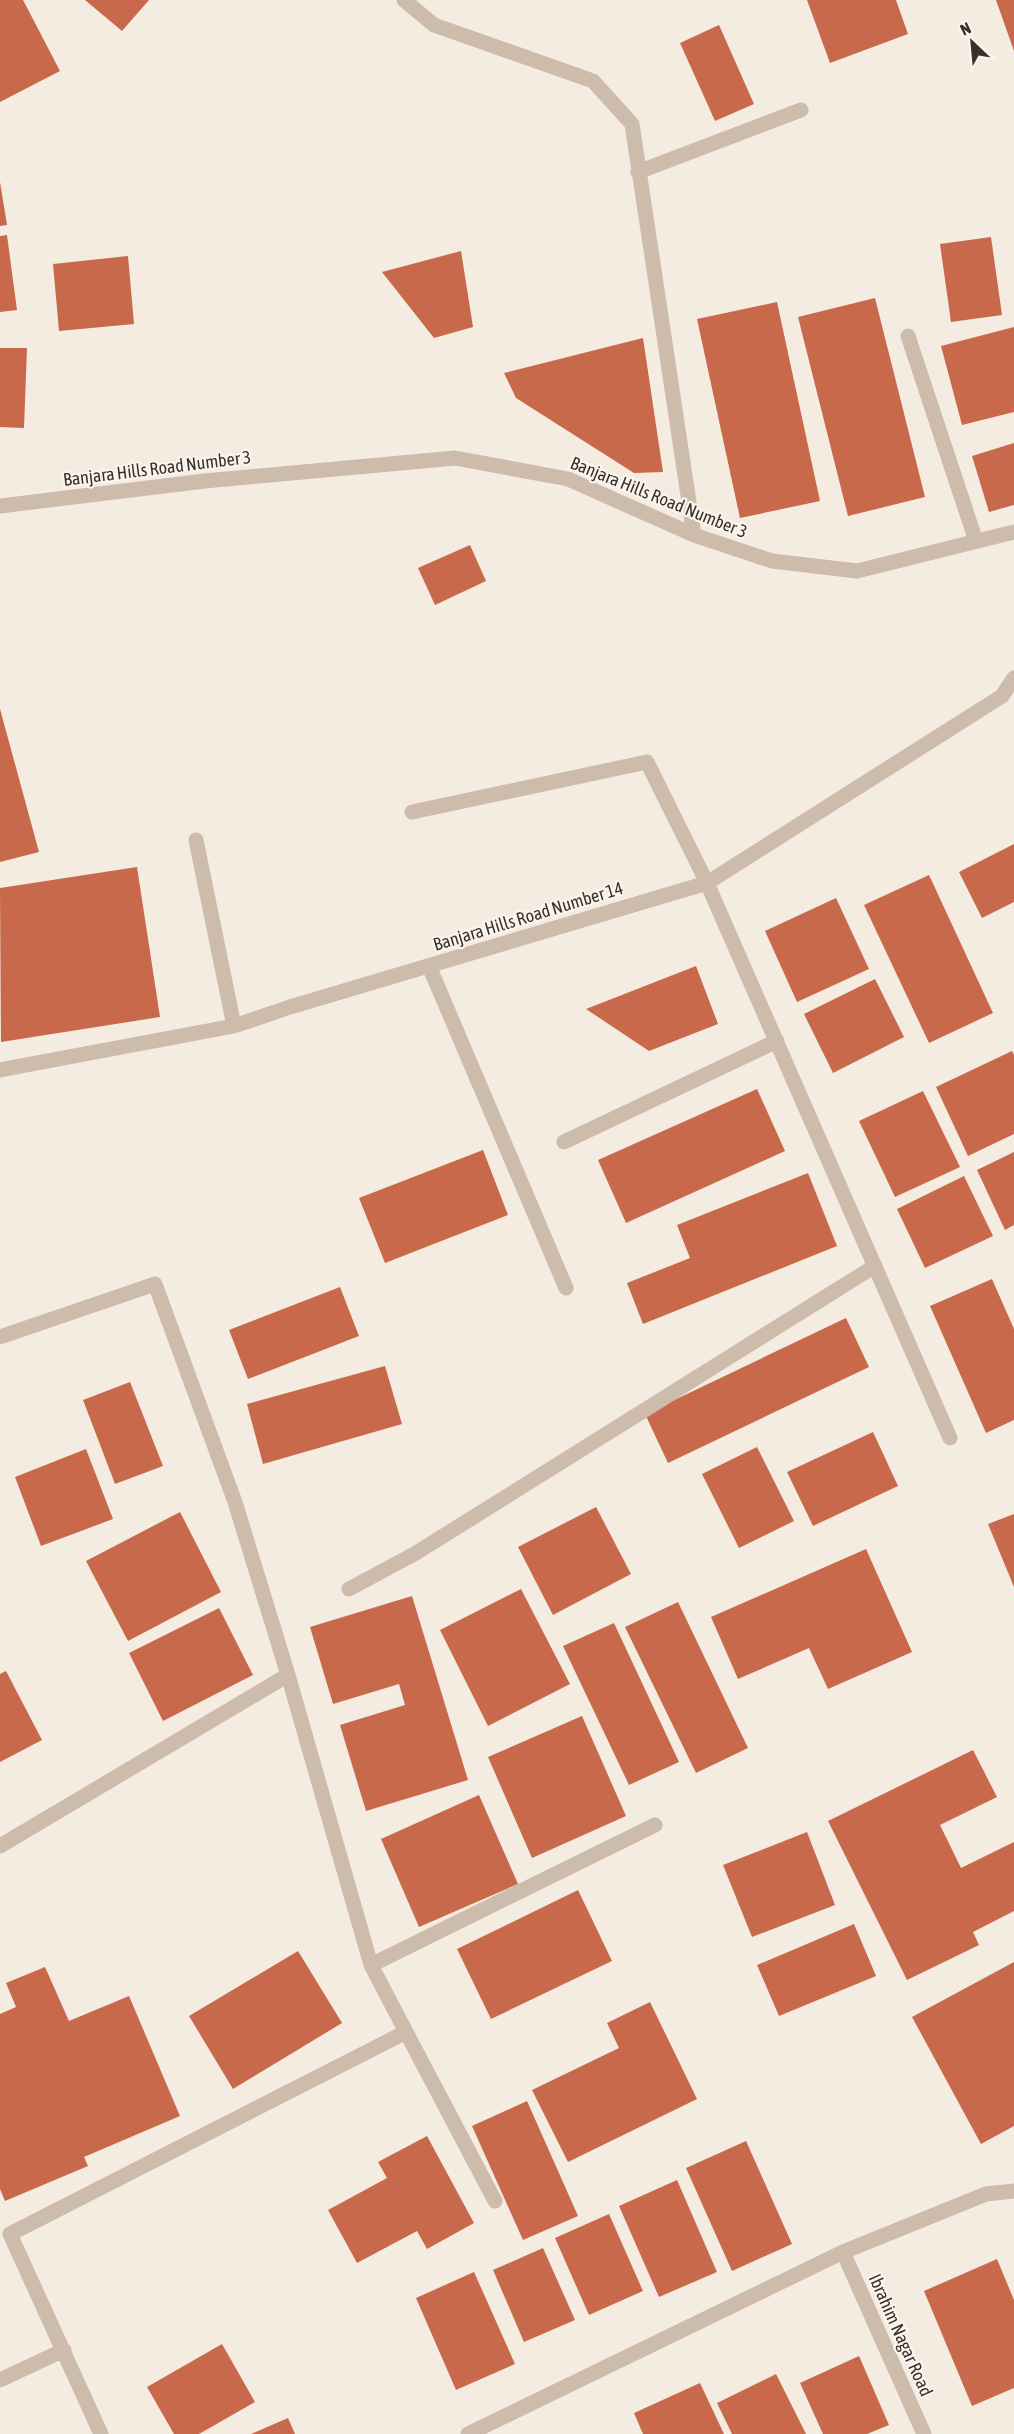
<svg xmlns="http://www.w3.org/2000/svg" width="1014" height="2434" font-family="'Asap Condensed',sans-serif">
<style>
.building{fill:#c8694b}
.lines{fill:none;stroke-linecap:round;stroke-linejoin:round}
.minor{stroke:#cdbbac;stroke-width:15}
.labels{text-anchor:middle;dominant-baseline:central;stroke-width:4.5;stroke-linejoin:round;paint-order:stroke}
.street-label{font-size:18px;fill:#3b302b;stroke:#fbf5ee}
</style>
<rect width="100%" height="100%" fill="#f4ebe1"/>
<path class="building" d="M0 0H23L60 71 0 102Z
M85 0H149L122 31Z
M807 0H896L908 34 830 63Z
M996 0H1014V51Z
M719 25 754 104 715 121 680 43Z
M0 182 7 225 0 226Z
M7 235 17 310 0 312V236Z
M991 237 1002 315 951 322 940 244Z
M461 251 473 327 434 338 382 272Z
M128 256 134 324 59 331 53 264Z
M875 298 925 497 848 516 798 317Z
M777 302 820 501 740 518 697 319Z
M1014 327V412L962 425 941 346Z
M643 338 663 472 634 473 516 398 504 373Z
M0 348H27L24 428 0 427Z
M1014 443V505L989 512 972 456Z
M470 545 486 581 435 605 418 568Z
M0 709 39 852 0 862Z
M1014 844V902L982 918 959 872Z
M137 867 160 1017 1 1042 0 888Z
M929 875 993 1013 929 1043 864 905Z
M836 898 869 969 797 1002 765 931Z
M696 966 718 1024 649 1051 586 1009Z
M875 979 904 1037 833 1073 804 1014Z
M1012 1051 1014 1055V1134L968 1156 936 1087Z
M757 1089 785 1151 626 1223 598 1160Z
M923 1091 960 1167 895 1197 859 1121Z
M483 1150 508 1215 385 1263 359 1198Z
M1014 1152V1225L1005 1230 977 1170Z
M808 1173 837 1246 643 1324 627 1283 690 1258 677 1225Z
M964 1176 993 1236 925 1268 897 1209Z
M992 1279 1014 1329V1420L986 1433 930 1306Z
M340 1287 359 1336 248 1379 229 1330Z
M846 1318 869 1367 668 1463 645 1414Z
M385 1366 402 1424 263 1464 247 1404Z
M130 1382 163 1466 115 1484 83 1400Z
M873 1432 898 1486 813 1526 787 1472Z
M757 1447 794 1521 739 1548 702 1474Z
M86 1449 113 1519 41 1546 15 1477Z
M596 1507 631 1574 553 1615 518 1547Z
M180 1512 221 1592 128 1641 86 1561Z
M1014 1514V1587L988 1524Z
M866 1549 912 1652 828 1689 809 1648 738 1679 711 1617Z
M521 1589 570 1684 488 1726 440 1630Z
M412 1596 468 1780 366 1811 340 1725 405 1705 399 1684 333 1704 310 1627Z
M678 1602 748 1748 696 1773 625 1627Z
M219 1608 253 1675 163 1721 129 1653Z
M614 1623 679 1762 629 1785 563 1646Z
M6 1671 42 1740 0 1762V1674Z
M582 1716 626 1816 532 1858 488 1757Z
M973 1750 997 1797 940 1825 961 1868 1014 1842V1911L973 1932 979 1945 907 1980 828 1821Z
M479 1795 518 1884 419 1927 381 1839Z
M807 1832 835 1905 752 1937 723 1865Z
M578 1890 612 1961 491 2019 457 1949Z
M854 1924 876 1976 779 2016 757 1965Z
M298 1951 342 2023 233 2089 189 2016Z
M1014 1962V2126L981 2144 912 2017Z
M45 1967 69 2021 129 1996 180 2116 84 2157 88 2166 5 2201 0 2189V2014L16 2007 6 1983Z
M650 2002 697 2099 568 2162 532 2090 619 2048 607 2023Z
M527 2101 578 2216 523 2240 472 2126Z
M427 2136 474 2223 427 2249 417 2231 357 2263 328 2210 387 2178 378 2162Z
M746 2141 792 2244 732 2271 686 2168Z
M677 2180 717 2272 659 2297 619 2206Z
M609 2214 643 2291 589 2315 555 2238Z
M543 2248 575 2320 524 2342 493 2270Z
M997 2259 1014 2300V2388L972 2406 924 2291Z
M474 2272 515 2364 456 2390 416 2298Z
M222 2344 255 2402 199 2434H174L147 2387Z
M859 2356 889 2425 867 2434H823L800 2383Z
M776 2374 806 2434H732L717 2403Z
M700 2383 724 2434H643L634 2413Z
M288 2418 295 2434H251Z"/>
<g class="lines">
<path class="minor" d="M404 0 434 25 593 81 632 124 694 535
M638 172 801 110
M908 336 976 541
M0 506 205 481 455 458 568 479 694 535 772 561 857 571 1014 532
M412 812 647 762 707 883 950 1438
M196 840 234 1026
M429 966 566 1288
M0 1070 234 1026 290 1007 707 883 1002 696 1014 678
M564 1142 777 1041
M0 1337 155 1284 235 1502 288 1675 0 1846
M349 1589 416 1553 875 1266
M288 1675 371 1965
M406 2032 495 2201
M843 2252 924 2434
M0 2380 64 2350
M101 2434 10 2234 406 2032 371 1965 655 1825
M468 2434 843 2252 986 2194 1014 2191"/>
</g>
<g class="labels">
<g class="street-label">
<text transform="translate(157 468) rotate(-7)">Banjara Hills Road Number 3</text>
<text transform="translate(659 497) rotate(22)">Banjara Hills Road Number 3</text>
<text transform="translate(528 916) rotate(-17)">Banjara Hills Road Number 14</text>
<text transform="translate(901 2335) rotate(66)">Ibrahim Nagar Road</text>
</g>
</g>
<g transform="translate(972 42) rotate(334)" stroke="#fbf5ee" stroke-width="4.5" paint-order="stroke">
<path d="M0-4.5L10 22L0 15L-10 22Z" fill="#3b302b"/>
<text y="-9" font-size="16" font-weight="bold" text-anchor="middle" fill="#3b302b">N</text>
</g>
</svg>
